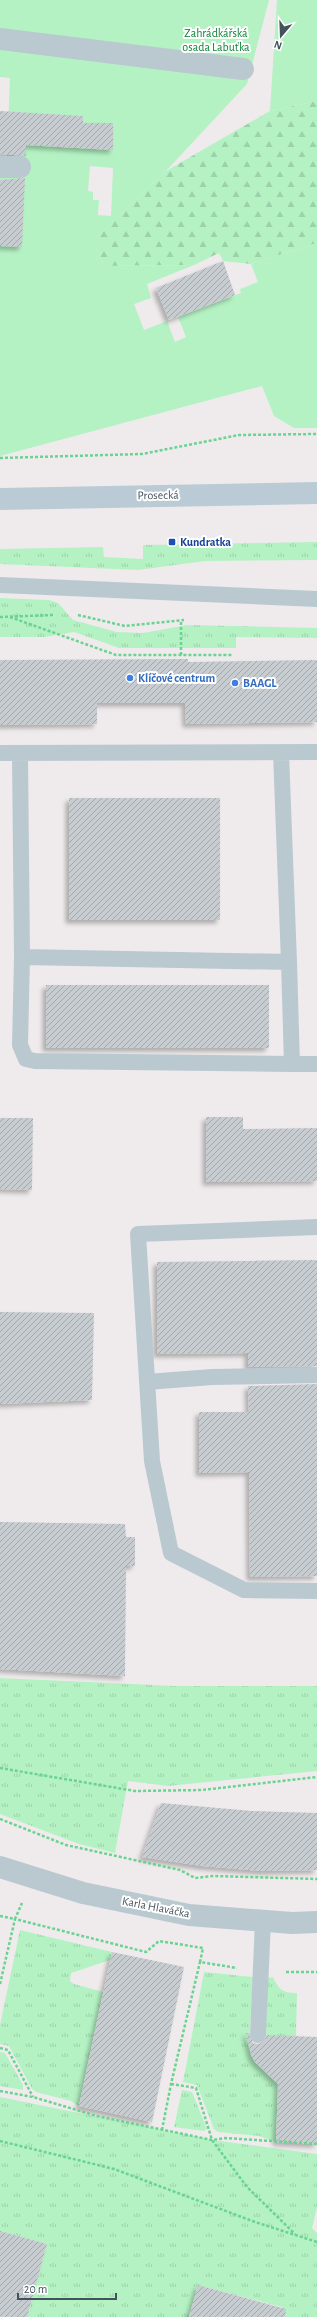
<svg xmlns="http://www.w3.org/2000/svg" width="317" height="2317" font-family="'Alegreya Sans',sans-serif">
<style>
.grass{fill:url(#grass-tufts)}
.forest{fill:url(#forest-firs)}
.green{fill:#b4f2c3;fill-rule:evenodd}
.building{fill:url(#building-hatch);filter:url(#shadow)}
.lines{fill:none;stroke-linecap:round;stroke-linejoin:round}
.path{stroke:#69d390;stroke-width:2.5;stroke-dasharray:3 2;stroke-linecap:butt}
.service{stroke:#bac9d0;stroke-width:16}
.minor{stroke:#bac9d0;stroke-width:22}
.secondary{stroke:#bacbd5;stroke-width:22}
.transit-dot{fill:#1a4fb4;stroke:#fff;stroke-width:1.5}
.shop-dot{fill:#3f7fe0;stroke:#fff;stroke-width:1.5}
.labels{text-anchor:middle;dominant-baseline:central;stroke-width:4;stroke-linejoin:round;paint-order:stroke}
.park-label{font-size:12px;fill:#0d8238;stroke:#fff}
.street-label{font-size:12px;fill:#42535b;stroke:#fff}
.transit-label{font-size:12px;font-weight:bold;fill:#164399;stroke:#fff;text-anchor:start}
.shop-label{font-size:12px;font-weight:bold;fill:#366cbe;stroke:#fff;text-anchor:start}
</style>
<defs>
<pattern id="grass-tufts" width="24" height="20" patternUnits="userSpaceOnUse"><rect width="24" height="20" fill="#b4f2c3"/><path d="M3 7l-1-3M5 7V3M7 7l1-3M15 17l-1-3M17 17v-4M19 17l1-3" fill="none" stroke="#9cd1aa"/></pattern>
<pattern id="forest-firs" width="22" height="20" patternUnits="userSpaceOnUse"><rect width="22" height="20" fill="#b4f2c3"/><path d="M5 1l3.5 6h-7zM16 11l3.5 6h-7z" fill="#9cd1aa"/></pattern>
<pattern id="building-hatch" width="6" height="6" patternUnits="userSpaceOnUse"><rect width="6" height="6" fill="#c7ccd1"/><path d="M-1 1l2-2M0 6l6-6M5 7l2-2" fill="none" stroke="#a3a8ad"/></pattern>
<filter id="shadow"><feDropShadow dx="-3.5" dy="3.5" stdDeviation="2" flood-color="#0004"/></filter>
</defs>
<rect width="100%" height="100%" fill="#efebec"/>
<path class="grass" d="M317 542V560L205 561 138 570 0 564V549L103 547 104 557 143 559V545Z
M0 598 49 600 58 603 73 620 117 632 143 633 187 625 317 628V638L236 637V648H119L74 632 45 637H0Z
M0 1678 175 1686H317V1771L168 1786 128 1781 115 1853 79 1844 0 1814Z
M20 1930 112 1952 110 1960 71 1973 70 1981 74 1984 103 1992 79 2106 71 2101 36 2092 32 2089 9 2046 0 2044V2025Z
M204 1972 253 1977 249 2046 255 2062 261 2068 266 2041 267 1978 273 1977C279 1990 283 1993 297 1993L296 2036H280L276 2142 259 2136 218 2132 214 2129 197 2085 183 2082Z
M0 2052 5 2053 23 2085V2090L0 2086Z
M182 2090 192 2092 207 2129 204 2131 174 2127Z
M0 2097 212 2140 317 2154V2207L312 2228 317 2233V2317H280L282 2307 198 2285 189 2317H27L47 2244 0 2231Z"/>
<path class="forest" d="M317 101V243L251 264 223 261 219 253 194 265 104 266 93 240 166 171 270 111Z"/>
<path class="green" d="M0 0H269L247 84 166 171 93 240 104 266 194 265 147 284 151 298 134 304 144 330 167 321 175 342 186 337 178 317 241 293 240 289 258 282 251 264 317 243V428H294L274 416 262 386 0 456V157H7L10 78 0 77ZM31 113 83 116V123H113V142L101 149 48 146ZM90 166 113 168 111 216 98 215 99 200H93V192L88 191Z
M277 0H317V101L270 111Z"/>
<path class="building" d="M0 111 83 116V123H113V150L26 145V156L0 154Z
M25 178 22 247 0 246V180Z
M223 261 235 295 169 320 156 288Z
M188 659V662L317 660V722L186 724 185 703H97V724L0 725V660Z
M69 798H220V920H69Z
M46 985H269V1048H46Z
M206 1117H243V1129L317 1128V1181L206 1182Z
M0 1118H33L32 1190 0 1189Z
M317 1260V1366L248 1367V1353L157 1354V1262Z
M0 1312 94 1313 92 1400 0 1404Z
M317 1384V1576L250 1577 249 1472 199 1473V1412H249L248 1386Z
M0 1522 125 1524 126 1537H135V1566H126L125 1676 0 1669Z
M161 1803 252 1811 317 1813V1870L262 1871 202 1866 142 1857Z
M112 1952 184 1967 152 2122 79 2106Z
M246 2033H249L253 2043 257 2044 263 2043 267 2035 317 2037V2144L276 2142 278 2084 255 2062 251 2055Z
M0 2231 47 2244 27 2317H0Z
M198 2285 286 2309 285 2317H189Z"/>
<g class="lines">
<path class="path" d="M0 458 142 454 239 435 317 434
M78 615 125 626 184 620
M0 617 53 615
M10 617 116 655H233
M181 655V620
M0 1768 135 1791 202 1790 317 1777
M0 1819 66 1845 180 1870 195 1878 213 1876 317 1879
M0 1916 15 1919 22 1903
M286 1972H317
M0 1984 15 1919 146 1952 159 1941 203 1948 200 1962 237 1968
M0 2048 8 2050 33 2097
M171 2084 196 2088 212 2140 247 2187 295 2234
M0 2091 33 2097 97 2116 212 2140 225 2138 317 2144
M162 2130 171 2084 200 1962
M0 2141 114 2169 255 2222 317 2242"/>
<path class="service" d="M0 585 317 599
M0 753 317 752
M20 753 22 957 20 1045 26 1059 35 1061 292 1064 289 962
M22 957 289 962 281 753
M292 1064H317
M317 1227 138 1234 152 1461 171 1553 244 1590 317 1591
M147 1382 212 1377 317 1375
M258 2035 263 1920"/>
<path class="minor" d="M0 39 243 69
M0 167H20
M0 1867 83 1893 189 1915 292 1923 317 1922"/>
<path class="secondary" d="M0 499 317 493"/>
</g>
<rect class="transit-dot" x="168" y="538" width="8" height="8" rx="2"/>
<g class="shop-dot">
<circle cx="130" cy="678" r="4"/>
<circle cx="235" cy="683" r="4"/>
</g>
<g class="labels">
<g class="park-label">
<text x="216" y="33">Zahrádkářská<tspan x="216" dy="14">osada Labuťka</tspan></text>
</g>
<g class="street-label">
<text transform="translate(158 495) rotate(-1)">Prosecká</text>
<text transform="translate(156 1907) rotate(11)">Karla Hlaváčka</text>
</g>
<g class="transit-label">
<text x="180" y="542">Kundratka</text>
</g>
<g class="shop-label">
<text x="138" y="678">Klíčové centrum</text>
<text x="243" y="683">BAAGL</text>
</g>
</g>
<g transform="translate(281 36) rotate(199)" stroke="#ffffff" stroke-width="3" paint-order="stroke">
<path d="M0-3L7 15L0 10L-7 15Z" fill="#42535b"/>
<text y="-6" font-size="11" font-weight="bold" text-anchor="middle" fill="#42535b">N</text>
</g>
<path d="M18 2293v6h98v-6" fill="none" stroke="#42535b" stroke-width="2"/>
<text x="24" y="2293" font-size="12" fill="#42535b" stroke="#ffffff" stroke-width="3" paint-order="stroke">20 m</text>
</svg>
